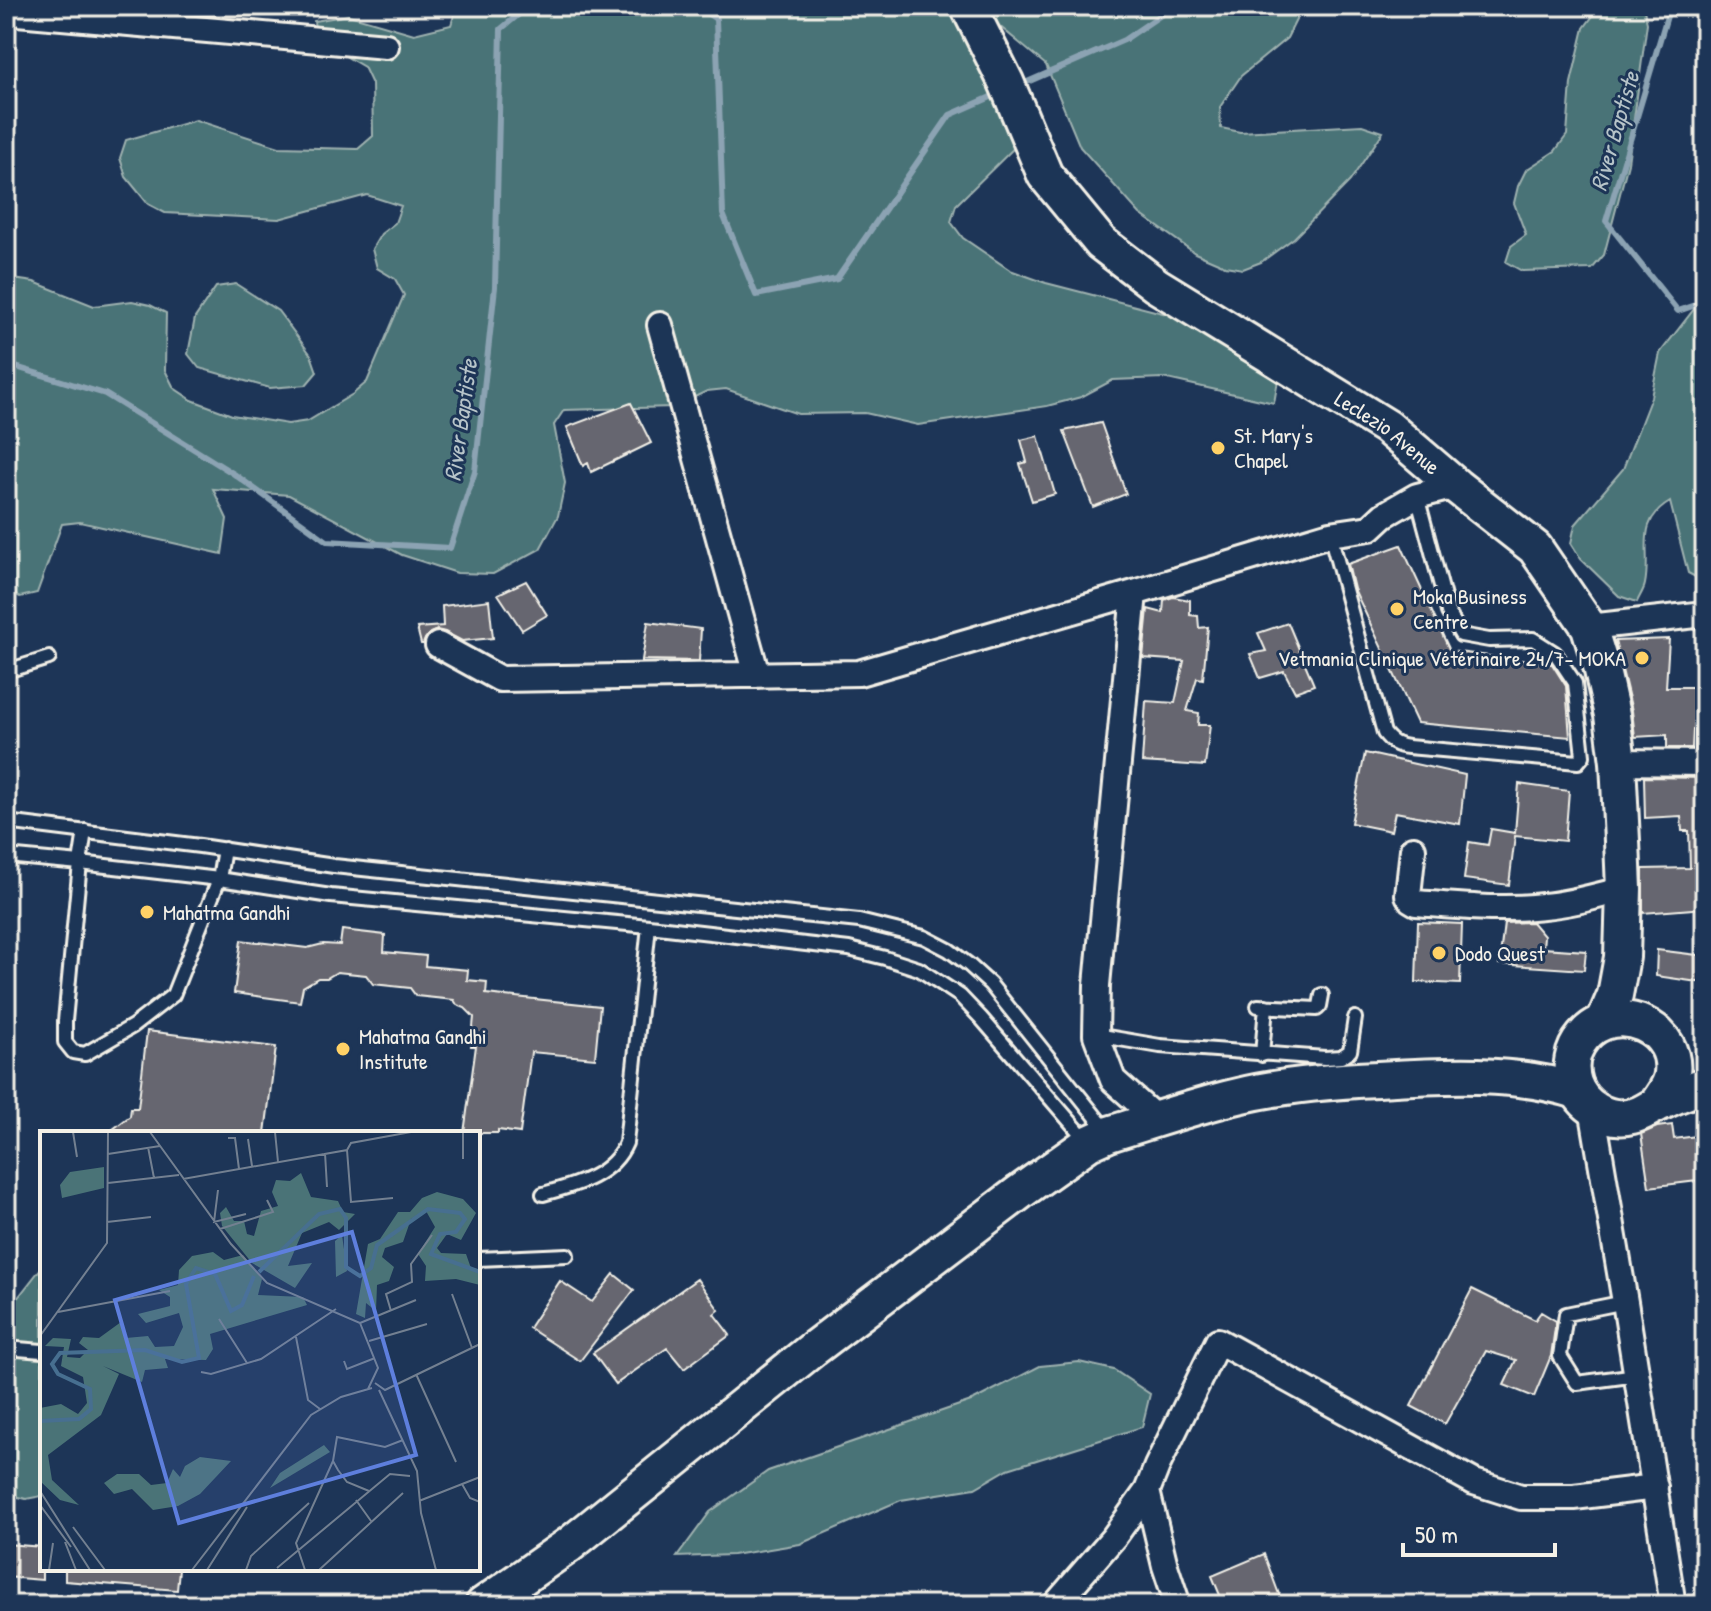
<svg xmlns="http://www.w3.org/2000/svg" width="1711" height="1611" font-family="'Patrick Hand',sans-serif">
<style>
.green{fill:#4a7377;stroke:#9fb2b0;stroke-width:2}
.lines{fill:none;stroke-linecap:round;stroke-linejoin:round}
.stream{stroke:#8ca3b3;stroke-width:6}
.building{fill:#666670;stroke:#f4f1e8;stroke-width:2}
.lane-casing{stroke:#f4f1e8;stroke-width:18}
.street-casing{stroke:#f4f1e8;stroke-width:30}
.secondary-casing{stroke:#f4f1e8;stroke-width:40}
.lane{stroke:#1d3557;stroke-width:12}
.street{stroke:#1d3557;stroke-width:24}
.secondary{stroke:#1d3557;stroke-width:34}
.poi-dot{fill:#ffd166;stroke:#1d3557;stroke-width:3}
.labels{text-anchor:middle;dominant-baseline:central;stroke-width:6;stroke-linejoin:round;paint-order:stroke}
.street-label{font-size:22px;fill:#f4f1e8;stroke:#1d3557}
.poi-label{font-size:22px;fill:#f4f1e8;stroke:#1d3557;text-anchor:start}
.water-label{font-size:24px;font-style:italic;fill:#b7c4c9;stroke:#1d3557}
.inset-river{fill:none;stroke:#476f90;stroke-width:4}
.inset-road{fill:none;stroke:#738091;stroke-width:2}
.view{fill:#5e7fdd;fill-opacity:0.15;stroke:#5e7fdd;stroke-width:4}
.inset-edge{fill:none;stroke:#f4f1e8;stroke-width:4}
</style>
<rect width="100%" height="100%" fill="#1d3557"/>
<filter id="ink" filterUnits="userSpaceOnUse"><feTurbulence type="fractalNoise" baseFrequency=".0125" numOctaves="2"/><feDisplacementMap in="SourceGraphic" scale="16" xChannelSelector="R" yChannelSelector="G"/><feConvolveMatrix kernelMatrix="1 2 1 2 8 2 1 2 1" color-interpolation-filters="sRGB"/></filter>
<g filter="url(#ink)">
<path class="green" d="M457 6H962L1020 142 956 205 951 222 963 238 1010 270 1046 283 1264 339 1280 369 1274 403 1163 378 1113 380 1081 397 1047 406 918 425 865 413 798 414 726 389 707 391 674 407 564 410 554 425 565 483 558 516 540 549 493 574 457 573 402 555 289 495 213 489 227 519 222 554 80 522 62 524 37 593 20 597 6 590V278L34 282 94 306 132 301 150 305 166 313 165 370 174 388 192 400 232 415 288 424 308 421 353 394 367 382 404 295 395 279 377 268 372 249 381 234 395 223 401 206 367 195 279 219 165 213 148 204 126 177 120 158 126 140 196 120 279 147 358 149 373 136 372 84 364 67 316 39 314 21 349 15 414 34 451 25Z
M982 6H1303L1287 38 1241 76 1220 107 1221 128 1240 132 1362 125 1383 132 1350 181 1294 238 1261 262 1243 269 1225 266 1195 253 1140 214 1080 147 1046 65 986 15Z
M1617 6H1643L1647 23 1628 163 1604 255 1592 269 1522 271 1506 262 1511 246 1526 235 1514 203 1518 186 1526 170 1555 151 1567 135 1571 83 1584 28 1595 13Z
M236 284 278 311 311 355 317 372 306 385 270 388 199 368 188 354 195 318 216 287Z
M1705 295V580L1703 581 1688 573 1670 502C1634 523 1652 551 1645 584 1644 590 1639 597 1637 602L1619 596 1581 559 1571 543 1575 525 1623 469 1651 397 1660 353Z
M42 1267V1496L26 1499 6 1494V1313Z
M1079 1362 1114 1370 1150 1394 1142 1427 1008 1469 975 1488 901 1500 800 1544 733 1555 677 1557 710 1512 768 1471 974 1400 1040 1366Z"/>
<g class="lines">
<path class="stream" d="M697 6 716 19 723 214 756 295 837 279 950 115 1000 93
M1670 6 1606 221 1678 311 1705 302
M1018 86 1124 40 1174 6
M6 364 105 394 234 474 327 541 450 548 475 471 495 287 501 29 529 6"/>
</g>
<path class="building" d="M631 403 651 443 591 472 588 463 583 466 567 427Z
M1101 423 1126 494 1093 507 1064 431Z
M1038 436 1055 494 1032 501 1020 464 1027 462 1021 440Z
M1401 545 1450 651 1552 664 1566 686 1570 737 1417 723 1354 589 1348 564Z
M526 581 547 615 522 630 498 594Z
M1173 597 1190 600V615L1198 616 1199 628 1208 627 1203 679 1197 678 1187 711 1199 713 1198 725H1210L1205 766 1142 762 1146 701 1175 703 1184 661 1143 658 1148 609 1163 613 1164 600Z
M489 600 493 638 462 641 445 632 437 630 430 633 425 639 423 644H421L417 628 443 626 442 606Z
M648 622 701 629 699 661 642 660Z
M1288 623 1314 685 1295 692 1284 671 1260 678 1250 654 1266 651 1258 633Z
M1669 639 1666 687H1705V729H1693L1692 748H1667V735L1635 737 1632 711 1615 641Z
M1365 753 1465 775 1460 824 1395 812 1391 831 1351 823Z
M1644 777 1705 778V908L1643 913V869L1690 868 1689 831H1682L1681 816 1645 818Z
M1519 784 1569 791 1565 841 1515 836 1509 885 1464 879 1469 842 1488 845 1491 829 1515 833Z
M1418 922 1462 924 1460 984 1416 982Z
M1532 922 1544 936 1543 948 1586 951 1584 970 1499 964 1504 923Z
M342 930 385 935 384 952 426 956 425 966 468 970 467 980 487 982 486 994 600 1006 595 1058 531 1052 520 1133 498 1130V1133H464L476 1046H471L474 1017 465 1008 457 1005 454 1000 416 996 410 988 373 984 366 975 337 972 327 978H318L303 987 300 1002 234 993 241 940 307 948 323 944 340 945Z
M1657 950 1705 956V983L1656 976Z
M147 1031 276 1047 265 1133H108L130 1116 131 1108H138Z
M1672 1125 1674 1139 1705 1135V1180L1649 1187 1641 1134 1657 1127Z
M614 1274 634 1290 580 1361 529 1328 560 1281 592 1302Z
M697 1279 719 1310 714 1314 730 1335 684 1369 667 1348 616 1384 593 1353Z
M1472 1289 1535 1320 1541 1312 1556 1321 1551 1356 1534 1397 1504 1385 1516 1360 1486 1351 1445 1424 1411 1406Z
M6 1544 42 1547V1580L6 1577Z
M1264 1554 1283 1605H1224L1212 1576Z
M65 1569H179L177 1590 65 1581Z"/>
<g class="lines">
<g class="lane-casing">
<path id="lane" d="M1330 534 1384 733C1391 742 1397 746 1408 747L1578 762 1583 756 1575 683 1555 653 1533 639 1489 640 1461 635 1448 612 1417 496
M6 673 10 670 49 658
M6 822 200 846 334 866 859 921 924 937 949 950 969 965 990 984 1108 1132
M85 831 80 863 65 1021V1042L73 1052 85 1054 133 1026 173 995 219 879 224 849
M6 856 80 863 219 879 331 896 649 926 849 949 885 958 919 969 960 996 981 1018 1087 1141
M1258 1006 1317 1009 1320 1006 1322 995
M1096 1035 1160 1046 1325 1058 1341 1057 1350 1051 1355 1018
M1262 1055 1266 1006
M543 1194C575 1185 612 1176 626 1143L649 926
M478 1259 567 1255
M1625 1302 1566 1314 1560 1356 1577 1383 1637 1375
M6 1348 42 1351"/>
</g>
<g class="street-casing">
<path id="street" d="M6 12 386 46
M660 325 757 675
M1134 593 1097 985 1096 1035 1113 1080 1158 1120
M1589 627 1705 614
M438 645 500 679 859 673 1134 593 1330 534 1370 528 1384 515 1417 496 1456 486
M1618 762 1705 763
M1413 849 1408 895 1411 900 1416 903C1458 906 1501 911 1543 906 1570 904 1597 896 1624 889
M1592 1108 1625 1302 1673 1605
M1055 1605 1114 1537 1147 1491
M1178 1605 1165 1566 1147 1491 1157 1466 1218 1341 1474 1482 1521 1497H1574L1655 1487"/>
</g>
<g class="secondary-casing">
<g id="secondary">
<path id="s1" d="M968 6 1006 82 1045 175 1101 243 1156 285 1387 427 1456 486 1535 548 1589 627 1601 666 1612 715 1618 762 1622 841 1624 889 1622 957 1615 995 1604 1021"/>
<path d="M1656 1105C1662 1097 1668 1089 1671 1079 1683 1028 1615 998 1583 1037 1572 1050 1569 1067 1574 1083 1582 1106 1607 1122 1632 1116 1643 1114 1650 1107 1660 1103 1674 1096 1690 1090 1705 1085"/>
<path d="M483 1605 569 1545 813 1349 1020 1192 1089 1143 1109 1134C1152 1121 1195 1106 1238 1096 1284 1085 1331 1081 1378 1079 1444 1075 1513 1071 1577 1091"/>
</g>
</g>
<use href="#lane" class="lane"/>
<use href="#street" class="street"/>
<use href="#secondary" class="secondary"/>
</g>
</g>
<g class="poi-dot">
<circle cx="1218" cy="448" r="8"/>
<circle cx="1397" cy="609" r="8"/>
<circle cx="1642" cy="658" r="8"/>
<circle cx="147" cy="912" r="8"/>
<circle cx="1439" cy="953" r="8"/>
<circle cx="343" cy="1049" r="8"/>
</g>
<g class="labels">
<g class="street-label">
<text stroke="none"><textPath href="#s1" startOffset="618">Leclezio Avenue</textPath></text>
</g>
<g class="poi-label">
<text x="1234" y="435">St. Mary's<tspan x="1234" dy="25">Chapel</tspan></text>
<text x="1413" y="596">Moka Business<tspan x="1413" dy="25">Centre</tspan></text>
<text x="1626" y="658" text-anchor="end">Vetmania Clinique Vétérinaire 24/7- MOKA</text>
<text x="163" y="912">Mahatma Gandhi</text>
<text x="1455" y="953">Dodo Quest</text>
<text x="359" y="1036">Mahatma Gandhi<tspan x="359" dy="25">Institute</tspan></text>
</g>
<g class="water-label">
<text transform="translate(1614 131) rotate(-74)">River Baptiste</text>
<text transform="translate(460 420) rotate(-82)">River Baptiste</text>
</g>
</g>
<g transform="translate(40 1131)">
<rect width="440" height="440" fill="#1d3557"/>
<path d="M64 36V57L22 67 20 54 30 41ZM261 42 271 66 298 70 303 81 315 83 299 99 289 91 262 102 248 135 272 132 255 157 212 132 182 95 180 82 186 76 194 90H204L207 103 214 105 221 80 238 75 232 61 236 49 250 50ZM397 61 423 68 436 82 421 109 407 103 397 117 401 122 426 123 432 140 440 138V154L416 148 385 150 386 135 378 123 395 96 386 80 371 88 363 111 345 117 342 126 354 136 349 150 337 154 336 180 326 172 325 187 316 183 328 113 340 108 358 81H370L382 67ZM302 104 307 140 296 146 295 110ZM173 121 184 129 203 124 222 148 218 164 263 166 267 174 170 203 173 218 166 229 125 228 128 237 105 239 102 251 63 235 79 243 61 284 8 324 12 349 39 374 20 369 0 350V277L21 273 38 283 47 272 43 246 21 235 24 216 5 215 13 207 31 208 27 226 40 227 48 219 39 212 43 206 59 207 81 191 86 207 108 205 115 216 134 215 143 196 139 182 106 192 98 183 130 175V166L119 159 138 154 139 139 152 125ZM284 314 290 321 230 357 240 342ZM160 326 191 330 160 363 138 375 113 379 92 358 74 363 64 352 77 343H99L111 354 127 352 133 338 140 346 145 335Z" fill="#4a7377"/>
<path class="inset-river" d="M219 141 279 83 300 78 306 87V136L320 145 331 137 337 114 388 78 420 82 425 88 416 101 400 103 391 123 440 141M0 290 39 288 51 278 50 258 18 243 12 233 20 222 105 219 142 231 159 227 146 153 156 137 175 143 191 180 202 174 214 145"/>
<path class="inset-road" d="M33 1 37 26M110 1 191 113 227 152 320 192 338 237 328 258M235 1 238 31M423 1V28M188 7H195L199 38M208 8 212 35M108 16 114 47M307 19 311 71 353 67M285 22 287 56M68 23 120 15M143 48 307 19 311 12 371 1M68 52 139 44M178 59 174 91 206 83M67 91 111 86M180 98 233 81 227 69M412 163 432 217M351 180 346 163 372 151 371 133 392 104M18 181 130 160M179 188 207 232M320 192 376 169M0 205 67 112 68 1M256 206 268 269 280 278M329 210 387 193M304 230 307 238 335 227M161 241 171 243 221 228 296 178M376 243 416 331M335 252 345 259 440 213M339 259 377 340 381 382 396 439M422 353 430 367 440 371M0 360 50 439M329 360 307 351 298 339 293 330 297 306 345 316 363 309M316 369 331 390M379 370 440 346M0 374 31 416M33 396 65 439M25 411 36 439M237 437 350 343 370 345M9 439 13 412M152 439 271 284 301 266 332 257M167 439 207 376M206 439 211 425 269 372M265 439 256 412 293 330M279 439 363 362"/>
<path class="view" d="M312 101 376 324 139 392 75 169Z"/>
<rect width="440" height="440" class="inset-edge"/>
</g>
<rect width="1711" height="1611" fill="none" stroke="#1d3557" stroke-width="32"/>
<rect x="16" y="16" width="1679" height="1579" fill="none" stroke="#f4f1e8" stroke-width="3" filter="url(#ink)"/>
<path d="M1403 1543v12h152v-12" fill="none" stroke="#f4f1e8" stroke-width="4"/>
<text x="1415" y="1543" font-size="24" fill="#f4f1e8" stroke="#1d3557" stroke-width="6" paint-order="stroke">50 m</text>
</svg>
